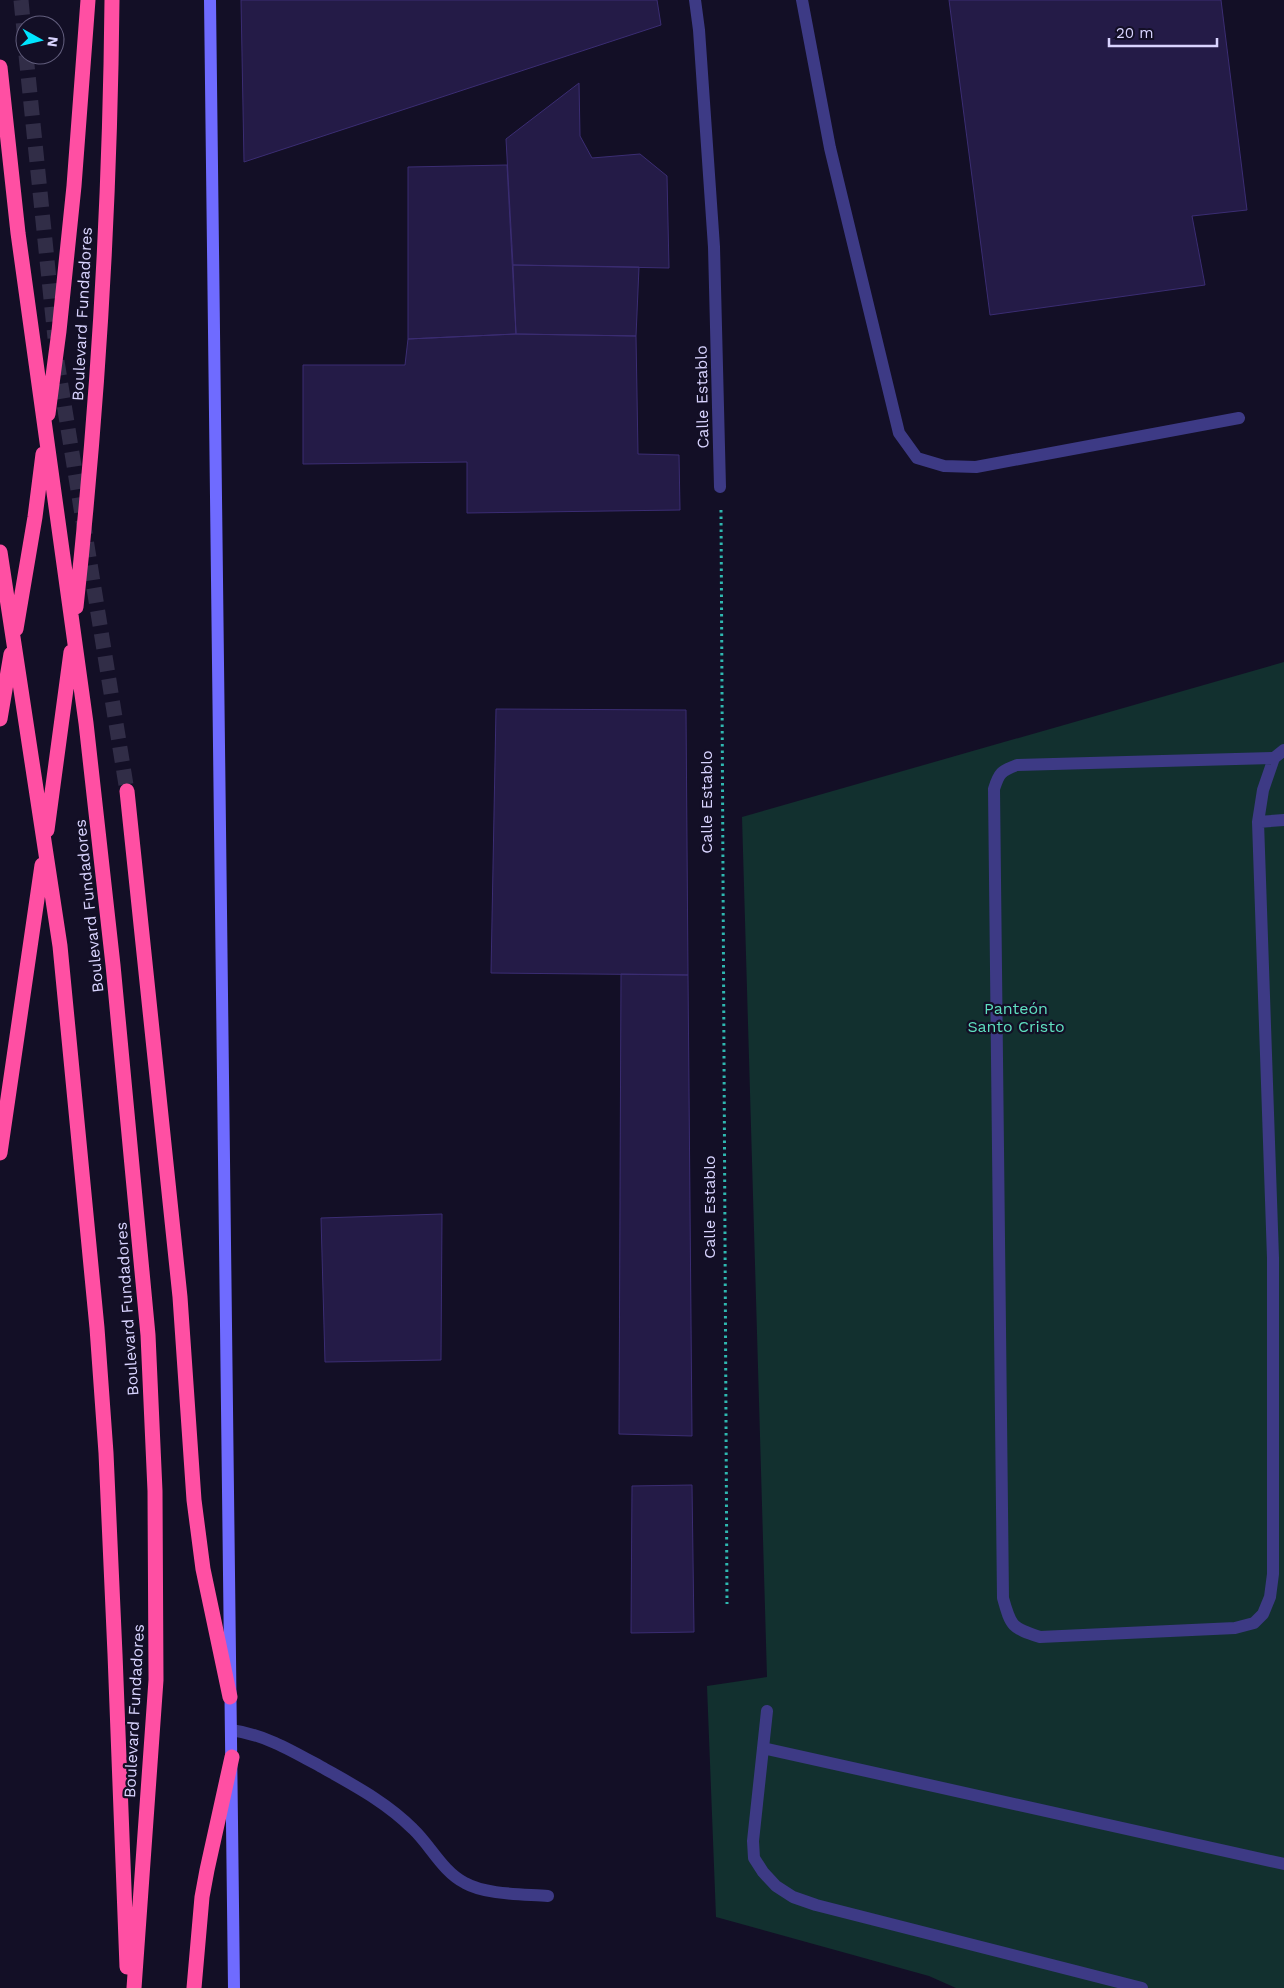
<svg xmlns="http://www.w3.org/2000/svg" width="1284" height="1988" font-family="'Work Sans',sans-serif">
<style>
.green{fill:#12302f}
.building{fill:#241b47;stroke:#3b2d73}
.lines{fill:none;stroke-linecap:round;stroke-linejoin:round}
.motorway-tunnel{stroke:#312d47;stroke-width:15;stroke-dasharray:15 8;stroke-linecap:butt}
.path{stroke:#2fb8b0;stroke-width:3;stroke-dasharray:2.5 4;stroke-linecap:butt}
.service{stroke:#3d3a85;stroke-width:12}
.minor{stroke:#3d3a85;stroke-width:12}
.secondary{stroke:#6f6bff;stroke-width:12}
.motorway{stroke:#ff4fa3;stroke-width:15}
.labels{text-anchor:middle;dominant-baseline:central;stroke-width:4.5;stroke-linejoin:round;paint-order:stroke}
.street-label{font-size:16px;fill:#d9d4ff;stroke:#130f26}
.park-label{font-size:16px;fill:#5fe0c0;stroke:#130f26}
</style>
<rect width="100%" height="100%" fill="#130f26"/>
<path class="green" d="M1284 662V1988H956L929 1976 716 1917 707 1686 767 1677 742 817Z"/>
<path class="building" d="M241 0H657L661 25 244 162Z
M949 0H1221L1247 210 1192 216 1205 285 990 315Z
M579 83 580 136 592 158 640 154 667 176 669 268 513 265 506 139Z
M507 165 516 334 408 339V167Z
M513 265 639 267 636 336 516 334Z
M516 334 636 336 638 454 679 455 680 510 467 513V462L303 464V365H405L408 339Z
M496 709 686 710 688 975 491 973Z
M621 974 688 975 692 1436 619 1434Z
M442 1214 441 1360 325 1362 321 1218Z
M692 1485 694 1632 631 1633 632 1486Z"/>
<g class="lines">
<path class="motorway-tunnel" d="M21 0 25 41
M26 55 55 338
M57 361 127 791"/>
<path class="path" d="M721 510 727 1604"/>
<path class="service" d="M802 0 830 148 899 433 917 458 944 466 976 467 1239 418
M1274 758 1263 790 1258 822 1273 1258V1574L1270 1597 1263 1614 1254 1623 1235 1628 1040 1637C1012 1628 1011 1627 1003 1598L994 789C999 773 1001 771 1017 765L1274 758 1284 750
M1258 822 1284 820
M767 1711 753 1841 754 1858 763 1872 776 1886 793 1897 816 1905 1142 1988
M231 1730C267 1735 294 1752 325 1769 357 1787 387 1803 413 1829 431 1846 442 1871 465 1883 486 1895 524 1894 548 1896
M763 1748 1284 1864"/>
<path class="minor" d="M695 0 699 30 714 247 720 487"/>
<path class="secondary" d="M210 0 234 1988"/>
<path class="motorway" d="M0 67 18 233 86 723 113 965 148 1335 155 1491 156 1680 134 1988
M48 414 59 331 74 186 88 0
M0 552 60 946 97 1328 106 1453 115 1654 127 1967
M76 607C98 406 110 203 112 0
M16 629 35 517 43 454
M0 719 11 654
M127 791 180 1297 194 1500 203 1569 230 1697
M47 830 71 652
M0 1153 42 865
M194 1988 202 1897 207 1870 232 1757"/>
</g>
<g class="labels">
<g class="street-label">
<text transform="translate(82 314) rotate(-87)">Boulevard Fundadores</text>
<text transform="translate(702 397) rotate(-91)">Calle Establo</text>
<text transform="translate(706 802) rotate(-90)">Calle Establo</text>
<text transform="translate(89 906) rotate(-96)">Boulevard Fundadores</text>
<text transform="translate(709 1207) rotate(-90)">Calle Establo</text>
<text transform="translate(127 1309) rotate(-94)">Boulevard Fundadores</text>
<text transform="translate(134 1711) rotate(-87)">Boulevard Fundadores</text>
</g>
<g class="park-label">
<text x="1016" y="1008">Panteón<tspan x="1016" dy="18">Santo Cristo</tspan></text>
</g>
</g>
<g transform="translate(40 40) rotate(98)"><circle r="24" fill="#130f26" stroke="#625e7d"/>
<path d="M0-4L9 19L0 12L-9 19Z" fill="#00e5ff"/>
<text y="-8" font-size="14" font-weight="bold" text-anchor="middle" fill="#d9d4ff">N</text>
</g>
<path d="M1109 38v8h108v-8" fill="none" stroke="#d9d4ff" stroke-width="2.5"/>
<text x="1116" y="38" font-size="15" fill="#d9d4ff" stroke="#130f26" stroke-width="4" paint-order="stroke">20 m</text>
</svg>
